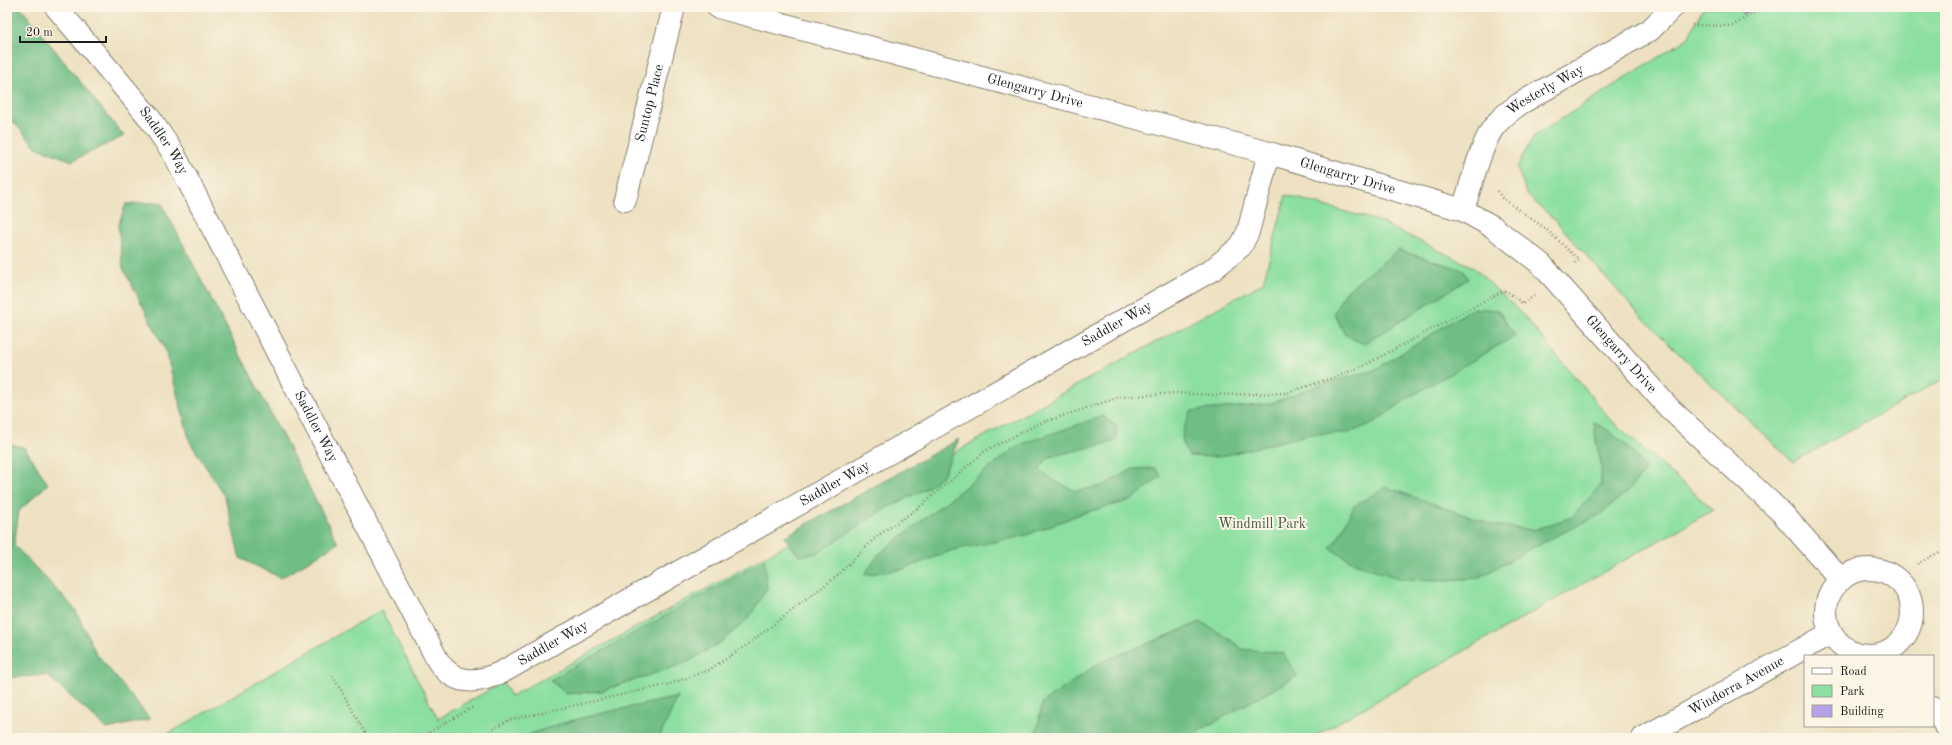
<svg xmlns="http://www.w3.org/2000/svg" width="1952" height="745" font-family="'Old Standard TT',serif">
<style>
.green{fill:#8bdfa0;stroke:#547e5e}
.forest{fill:#70be86;stroke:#466d51}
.building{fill:#b4a2e7}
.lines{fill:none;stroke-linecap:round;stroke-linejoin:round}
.minor-casing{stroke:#847e6e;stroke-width:24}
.tertiary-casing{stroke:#847e6e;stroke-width:24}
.path{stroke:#847e6e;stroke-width:2.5;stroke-dasharray:1 3;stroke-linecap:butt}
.minor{stroke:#fff;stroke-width:22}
.tertiary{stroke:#fff;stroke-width:22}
.labels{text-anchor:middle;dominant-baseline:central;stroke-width:4;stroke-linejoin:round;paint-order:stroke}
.street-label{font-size:14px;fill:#1c1c1c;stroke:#fcf5e5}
.park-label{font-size:14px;fill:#3d5644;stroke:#fcf5e5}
</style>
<rect width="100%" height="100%" fill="#fcf5e5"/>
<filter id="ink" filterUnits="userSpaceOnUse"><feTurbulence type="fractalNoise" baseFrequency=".025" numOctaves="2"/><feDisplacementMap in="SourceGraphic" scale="8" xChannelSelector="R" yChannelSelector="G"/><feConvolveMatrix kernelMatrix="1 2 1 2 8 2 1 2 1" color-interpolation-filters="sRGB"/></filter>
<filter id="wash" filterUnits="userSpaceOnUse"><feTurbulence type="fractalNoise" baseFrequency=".012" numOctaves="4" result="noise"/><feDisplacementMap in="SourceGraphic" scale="16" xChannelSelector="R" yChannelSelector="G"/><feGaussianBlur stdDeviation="0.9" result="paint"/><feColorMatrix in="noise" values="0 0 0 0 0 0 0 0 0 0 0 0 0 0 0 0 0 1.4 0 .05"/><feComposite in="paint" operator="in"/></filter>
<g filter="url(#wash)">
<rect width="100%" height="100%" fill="#ede1c1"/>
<path class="green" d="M1704 7H1945V378L1793 462 1675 350 1634 309 1555 220 1527 195 1517 167 1533 137 1688 38Z
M1286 195 1378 221 1473 267 1524 316 1611 420 1713 510 1311 738H161L381 610 438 719 503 682 511 696 1263 283Z"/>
<path class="forest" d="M7 7H20L124 136 72 161 36 147 7 115Z
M161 202 338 543 281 578 240 558 225 497 190 442 165 349 123 268 118 226 126 204Z
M1398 250 1463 270 1468 279 1364 344 1345 335 1334 313 1344 293Z
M1473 308 1498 310 1515 336 1408 398 1374 423 1348 433 1311 434 1218 457 1189 456C1177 436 1183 431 1191 411L1269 404 1320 385 1375 370Z
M1103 416 1117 427 1116 441 1049 457 1039 469 1056 482 1076 491 1102 486 1133 469 1155 468 1161 476 1132 500 1083 513 1024 536 953 550 904 569 864 575 879 554 1019 445Z
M1594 422C1616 434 1633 449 1646 470L1628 491 1599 515 1538 545 1478 578 1447 580 1401 579 1354 563 1330 548 1339 536 1354 506 1386 487 1493 525 1533 530 1572 517 1601 485V463L1596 441Z
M959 439 943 475 927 488 885 509 817 553 799 556 784 537Z
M7 443 25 448 48 484 19 511 14 545 75 609 96 653 150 719 107 729 47 675 7 678Z
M765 560 767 588 749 618 721 642 686 663 601 691 567 694 550 680Z
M1201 622 1228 638 1242 649 1283 653 1297 676 1186 738H1032L1038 727 1042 703 1099 663Z
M678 697 659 738H521C570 717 625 709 678 697Z"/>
<g id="blocks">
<path class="building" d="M1738 7H1758L1744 15Z"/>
</g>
</g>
<g filter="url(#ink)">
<use href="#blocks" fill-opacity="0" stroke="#847e6e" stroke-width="1"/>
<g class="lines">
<g class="minor-casing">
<g id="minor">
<path id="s1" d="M56 7 148 116 174 154 438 661C455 687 480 683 504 671L1212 270 1241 246 1248 232 1269 153"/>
<path id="s2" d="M625 200 674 7"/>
<path id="s3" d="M1643 738 1831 633"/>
</g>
</g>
<g class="tertiary-casing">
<g id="tertiary">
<path id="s4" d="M718 7 1269 153 1463 210 1493 227 1541 264 1669 408 1783 514 1841 580"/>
<path id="s5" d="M1463 210C1470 189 1481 144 1493 128 1501 117 1511 110 1521 103L1650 30 1673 7"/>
<circle cx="1869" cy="612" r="43"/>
<path d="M1933 707 1945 725"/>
</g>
</g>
<path class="path" d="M1692 25 1732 26 1764 7
M1497 191 1502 198 1546 229 1579 260 1575 263
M1917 564 1945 549
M333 676 368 738
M428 733 437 738
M419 738 473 707
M485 738 494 728 509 720 670 684 709 670 747 645 837 576 876 537 921 506 985 451 1038 424 1120 397 1176 393 1212 395 1287 393 1341 375 1365 365 1503 291H1507L1523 304 1534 296"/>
<use href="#minor" class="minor"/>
<use href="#tertiary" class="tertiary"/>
</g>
</g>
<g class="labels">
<g class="street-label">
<text stroke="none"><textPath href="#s4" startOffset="328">Glengarry Drive</textPath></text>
<text stroke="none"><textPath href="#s5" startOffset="153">Westerly Way</textPath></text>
<text stroke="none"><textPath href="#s2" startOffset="100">Suntop Place</textPath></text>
<text stroke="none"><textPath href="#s1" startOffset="172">Saddler Way</textPath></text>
<text stroke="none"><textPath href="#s4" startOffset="652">Glengarry Drive</textPath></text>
<text stroke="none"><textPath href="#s1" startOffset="1539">Saddler Way</textPath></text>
<text stroke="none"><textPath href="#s4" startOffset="988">Glengarry Drive</textPath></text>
<text stroke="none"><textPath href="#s1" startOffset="496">Saddler Way</textPath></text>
<text stroke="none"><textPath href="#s1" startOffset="1215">Saddler Way</textPath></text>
<text stroke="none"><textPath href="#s1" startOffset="891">Saddler Way</textPath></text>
<text stroke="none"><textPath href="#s3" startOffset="107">Windorra Avenue</textPath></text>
</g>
<g class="park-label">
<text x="1262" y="524">Windmill Park</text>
</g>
</g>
<rect width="1952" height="745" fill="none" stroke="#fcf5e5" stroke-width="24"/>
<rect x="1804" y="655" width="130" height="72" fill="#fcf5e5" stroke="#a29e95"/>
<rect x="1812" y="668" width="20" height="6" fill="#ffffff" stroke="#a29e95"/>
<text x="1840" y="675" font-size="12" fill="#1c1c1c">Road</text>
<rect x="1812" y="685" width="20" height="12" fill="#8bdfa0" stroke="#a29e95"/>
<text x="1840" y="695" font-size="12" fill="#1c1c1c">Park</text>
<rect x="1812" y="705" width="20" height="12" fill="#b4a2e7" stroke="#a29e95"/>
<text x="1840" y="715" font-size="12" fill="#1c1c1c">Building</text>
<path d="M20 36v6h86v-6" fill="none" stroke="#1c1c1c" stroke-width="2"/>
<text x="26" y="36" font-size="12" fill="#1c1c1c" stroke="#fcf5e5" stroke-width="3" paint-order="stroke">20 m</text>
</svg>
